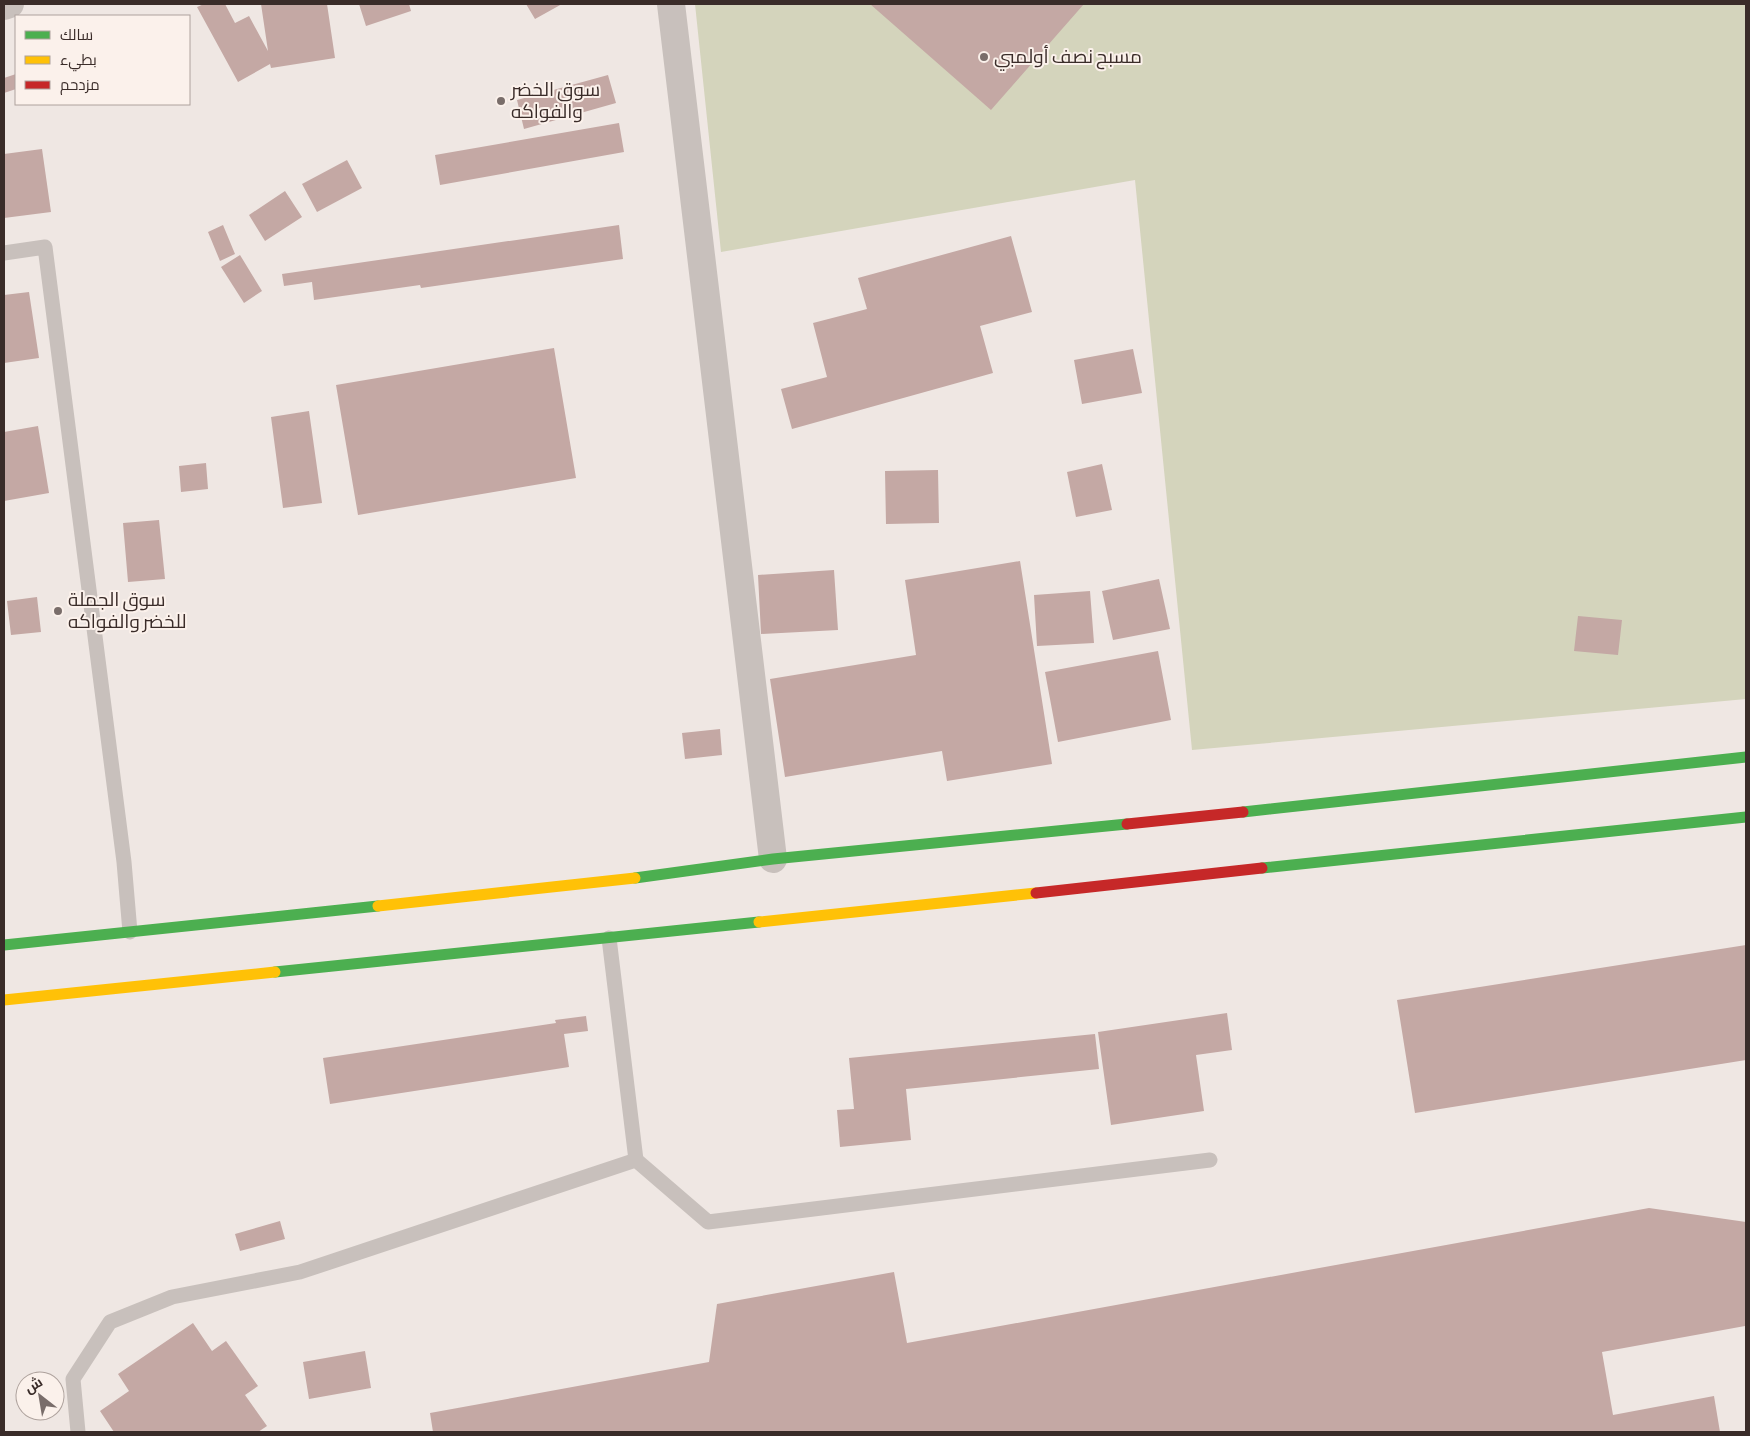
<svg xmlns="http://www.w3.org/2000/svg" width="1750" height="1436" font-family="'Sofia Sans Condensed',Cairo,sans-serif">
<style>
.green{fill:#d4d4bc}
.building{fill:#c4a8a4}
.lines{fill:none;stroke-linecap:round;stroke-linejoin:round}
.lane{stroke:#c8c0bc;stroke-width:15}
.street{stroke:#c8c0bc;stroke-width:28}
.fast{stroke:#4caf50;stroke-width:11}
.slow{stroke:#ffc107;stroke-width:11}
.jam{stroke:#c62828;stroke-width:11}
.poi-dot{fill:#796d6a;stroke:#fbf1eb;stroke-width:2}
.labels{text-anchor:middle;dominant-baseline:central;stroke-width:4;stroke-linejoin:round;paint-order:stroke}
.poi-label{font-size:19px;fill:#3a2c29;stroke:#fbf1eb;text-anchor:start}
</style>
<rect width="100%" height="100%" fill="#efe7e3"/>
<path class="green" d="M695 4H1746V699L1192 750 1135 180 721 252Z"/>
<path class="building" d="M204 4H225L235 23 249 16 268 51 261 4H327L335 58 271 68 270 64 238 82 197 7Z
M359 4H409L411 11 366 26Z
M526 4H562L535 19Z
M870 4H1084L991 110Z
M16 74V89L4 93V78Z
M608 75 616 103 524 129 517 100Z
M619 123 624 152 440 185 435 155Z
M42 149 51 212 4 218V154Z
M347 160 362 188 317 212 302 184Z
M285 191 302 217 265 241 249 215Z
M223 225 235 254 220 261 208 232Z
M619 225 623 259 421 288 420 285 314 300 312 282 284 286 282 274Z
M1011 236 1032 312 980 326 993 373 792 429 781 389 827 377 813 323 867 309 858 278Z
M240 255 262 291 244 303 221 267Z
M29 292 39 358 4 363V295Z
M554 348 576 478 358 515 336 385Z
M1133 349 1142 393 1082 404 1074 360Z
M309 411 322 503 283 508 271 417Z
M38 426 49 493 4 501V432Z
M206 463 208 489 181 492 179 466Z
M1102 464 1112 510 1076 517 1067 472Z
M938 470 939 523 886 524 885 471Z
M159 520 165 579 128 582 123 523Z
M1020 561 1052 764 947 781 942 751 785 777 770 679 916 655 905 580Z
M834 570 838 630 761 634 758 575Z
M1159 579 1170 629 1113 640 1102 591Z
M1090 591 1094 643 1037 646 1034 595Z
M37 597 41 632 11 635 7 601Z
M1578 616 1622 620 1618 655 1574 651Z
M1158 651 1171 720 1058 742 1045 672Z
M720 729 722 755 685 759 682 733Z
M1746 945V1060L1415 1113 1397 1000Z
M1227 1013 1232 1050 1196 1055 1204 1111 1111 1125 1098 1032Z
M586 1016 588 1031 564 1034 569 1067 330 1104 323 1058 556 1023 555 1020Z
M1095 1034 1099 1069 906 1089 911 1140 840 1147 837 1110 854 1109 849 1058Z
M1649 1208 1746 1222V1323L1745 1326 1602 1352 1613 1415 1714 1396 1720 1432H433L430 1413 709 1362 717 1304 894 1272 907 1343Z
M280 1221 285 1239 240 1251 235 1234Z
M193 1323 212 1351 226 1341 258 1386 245 1395 267 1426 258 1432H114L100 1411 129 1391 118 1374Z
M365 1351 371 1388 309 1399 303 1362Z"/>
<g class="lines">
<path class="lane" d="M4 253 45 247 124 862 130 932
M636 1160 708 1222 1210 1160
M78 1432 73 1379 110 1322 172 1297 300 1272 636 1160 609 938"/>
<path class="street" d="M671 4 773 859
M4 6 10 4"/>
<path class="fast" d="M1243 812 1746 757
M1262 868 1746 817
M635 878 773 859 1127 824
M4 945 378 906
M275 972 759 922"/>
<path class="slow" d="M378 906 635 878
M759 922 1036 893
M4 1000 275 972"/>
<path class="jam" d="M1127 824 1243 812
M1036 893 1262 868"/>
</g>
<g class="poi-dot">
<circle cx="984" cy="57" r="5"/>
<circle cx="501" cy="101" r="5"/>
<circle cx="58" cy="611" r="5"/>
</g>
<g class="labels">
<g class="poi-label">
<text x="994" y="57">مسبح نصف أولمبي</text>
<text x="511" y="90">سوق الخضر<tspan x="511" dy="22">والفواكه</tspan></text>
<text x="68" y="600">سوق الجملة<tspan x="68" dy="22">للخضر والفواكه</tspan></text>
</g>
</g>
<rect width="1750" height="1436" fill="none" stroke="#3a2c29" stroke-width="10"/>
<rect x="15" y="15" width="175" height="90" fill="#fbf1eb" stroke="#aea29d"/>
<rect x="25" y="31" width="25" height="8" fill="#4caf50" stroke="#aea29d"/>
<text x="60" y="40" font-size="15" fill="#3a2c29">سالك</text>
<rect x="25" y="56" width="25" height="8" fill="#ffc107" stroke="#aea29d"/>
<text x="60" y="65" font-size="15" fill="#3a2c29">بطيء</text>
<rect x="25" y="81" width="25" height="8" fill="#c62828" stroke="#aea29d"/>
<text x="60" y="90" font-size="15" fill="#3a2c29">مزدحم</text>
<g transform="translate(40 1396) rotate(329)"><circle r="24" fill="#fbf1eb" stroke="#aea29d"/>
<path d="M0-4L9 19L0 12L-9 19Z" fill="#796d6a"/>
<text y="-8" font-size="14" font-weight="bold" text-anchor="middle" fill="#3a2c29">ش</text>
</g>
</svg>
